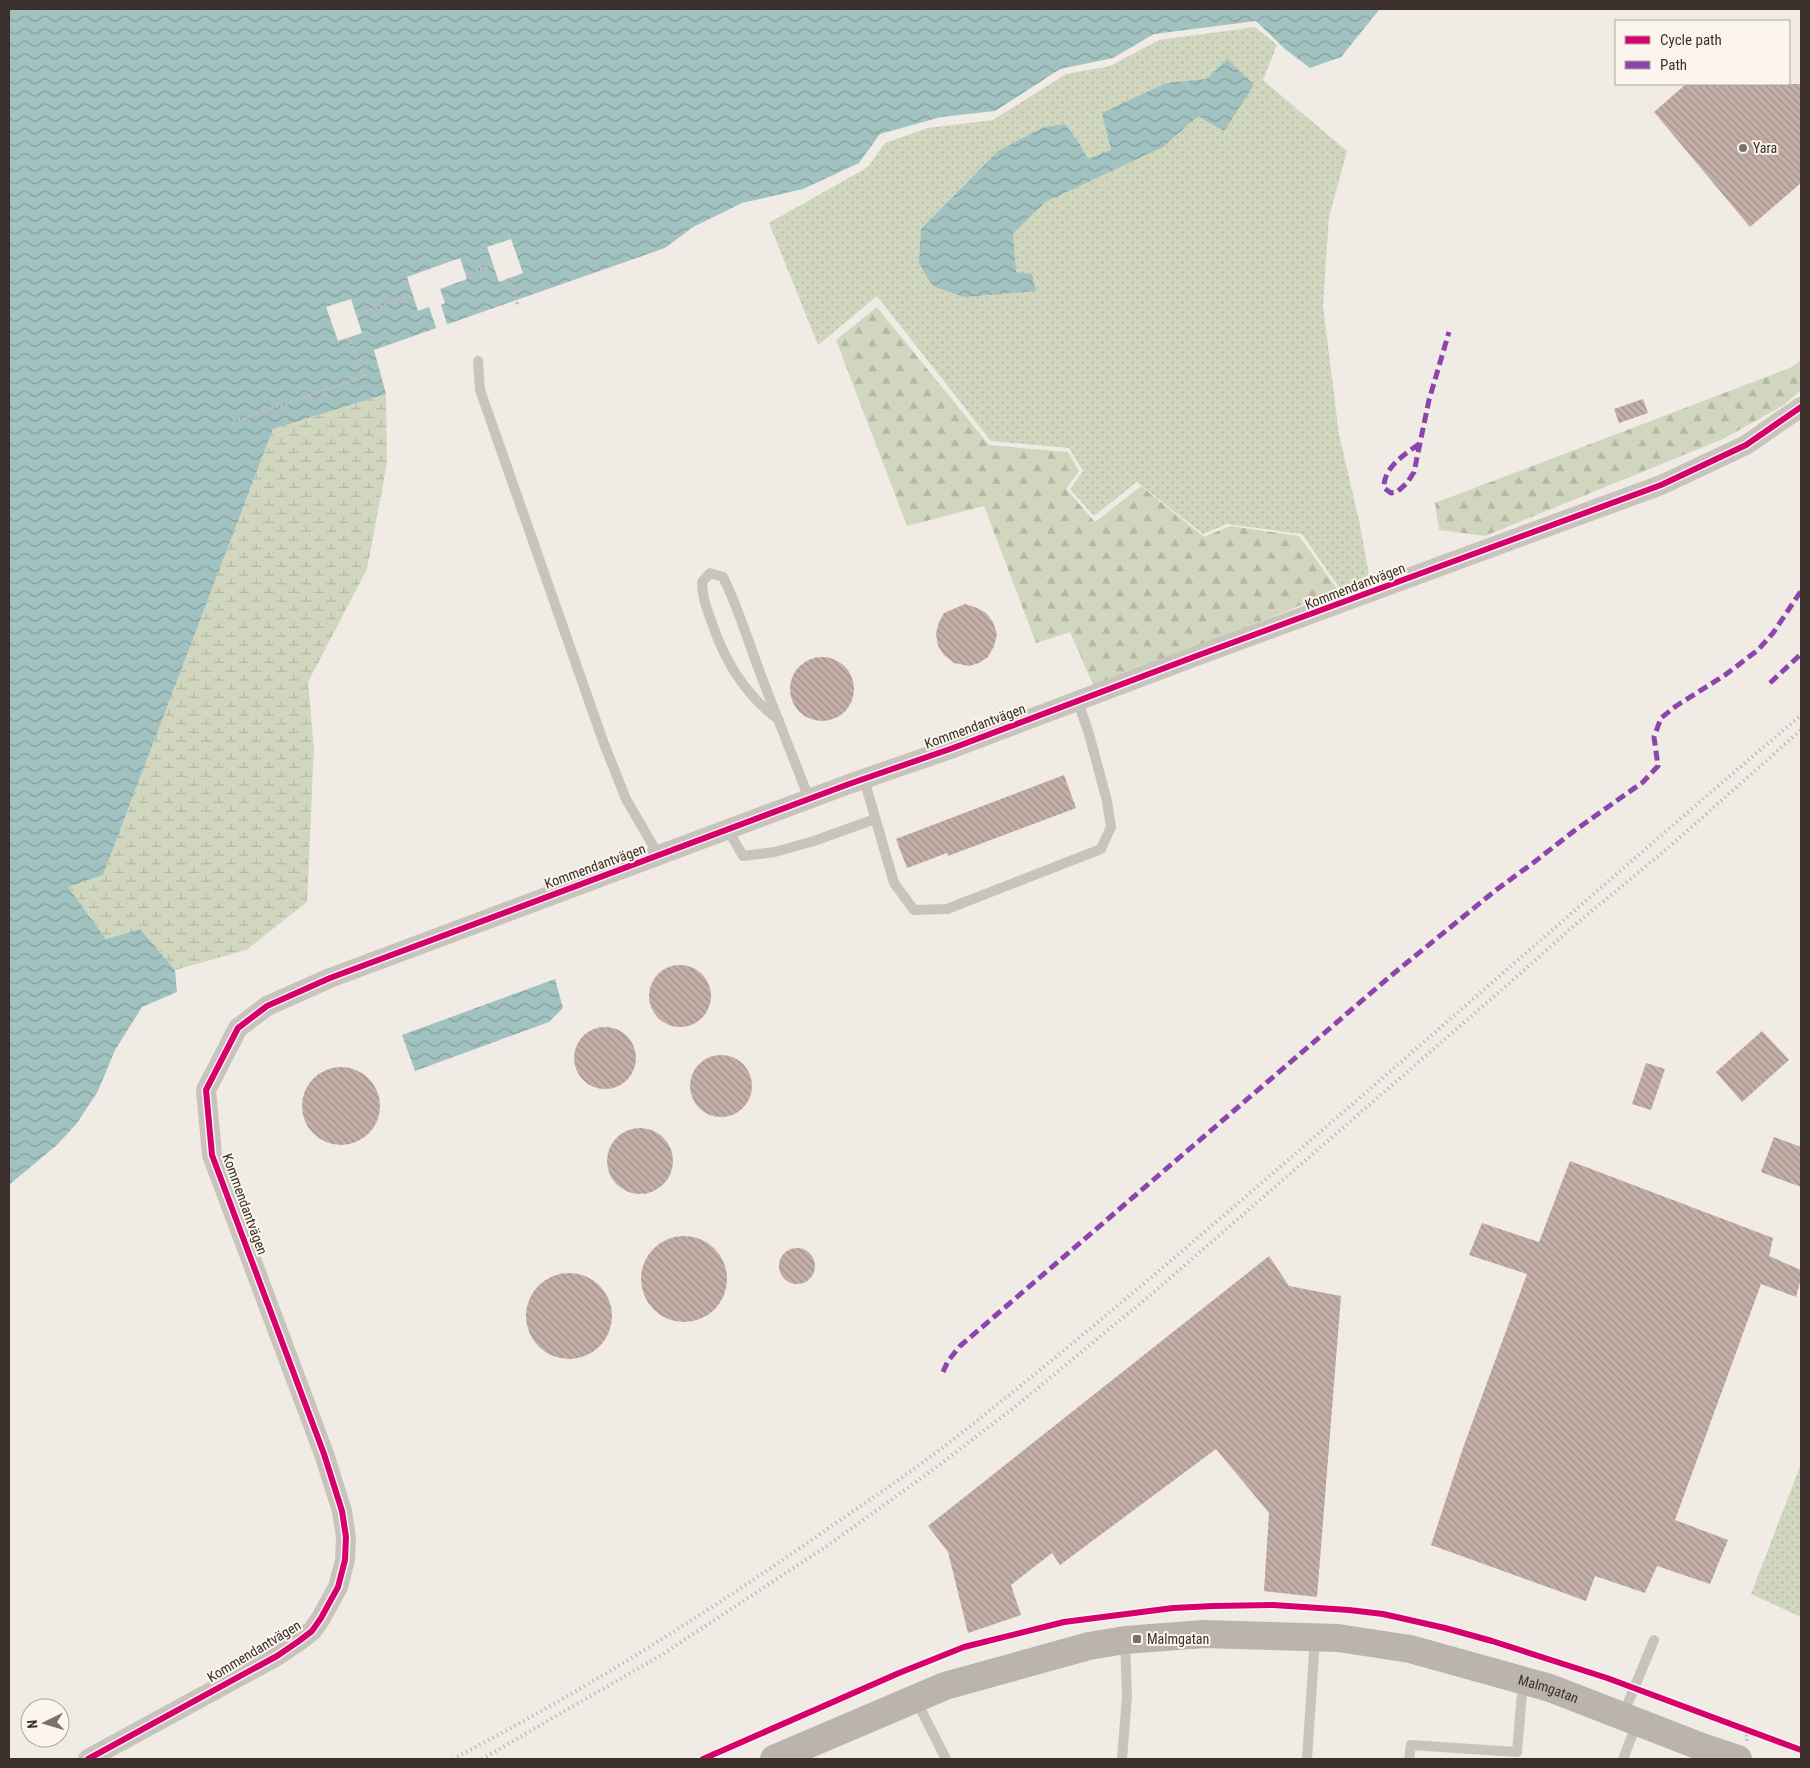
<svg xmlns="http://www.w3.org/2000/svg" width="1810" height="1768" font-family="'Roboto Condensed',sans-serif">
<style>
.grass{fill:url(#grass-dots)}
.forest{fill:url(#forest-firs)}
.wetland{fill:url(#wetland-marsh)}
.water{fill:url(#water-waves)}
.pier{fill:#f0ebe5}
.building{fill:url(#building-back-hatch)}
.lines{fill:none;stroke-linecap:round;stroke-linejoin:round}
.path{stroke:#c2bbb6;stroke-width:3;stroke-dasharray:2.5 2.5;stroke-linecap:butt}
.lane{stroke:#c9c3be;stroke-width:10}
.street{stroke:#c9c3be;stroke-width:20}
.secondary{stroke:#bab3ae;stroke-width:28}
.rail{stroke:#b1aca8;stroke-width:4;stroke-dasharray:1 4;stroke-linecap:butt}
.quiet{stroke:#8e44ad;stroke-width:5;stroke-dasharray:10 5;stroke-linecap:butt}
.cycleway-casing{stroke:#fbf5ee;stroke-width:9}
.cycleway{stroke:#d6006c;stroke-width:6}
.poi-dot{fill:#7a716c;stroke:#fbf5ee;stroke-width:2}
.labels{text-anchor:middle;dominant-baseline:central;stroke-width:4;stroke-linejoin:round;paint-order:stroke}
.poi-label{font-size:14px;fill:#3b302b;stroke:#fbf5ee;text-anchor:start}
.street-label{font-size:14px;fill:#3b302b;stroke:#fbf5ee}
</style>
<defs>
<pattern id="grass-dots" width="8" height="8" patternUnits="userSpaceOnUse" patternTransform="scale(1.25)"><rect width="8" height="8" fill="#d1d6bf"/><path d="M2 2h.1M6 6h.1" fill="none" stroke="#b4b8a4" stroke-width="1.8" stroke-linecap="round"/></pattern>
<pattern id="forest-firs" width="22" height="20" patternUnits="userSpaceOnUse" patternTransform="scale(1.25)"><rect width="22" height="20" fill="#d1d6bf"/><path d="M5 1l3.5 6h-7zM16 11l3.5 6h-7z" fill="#b4b8a4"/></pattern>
<pattern id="wetland-marsh" width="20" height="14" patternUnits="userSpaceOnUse" patternTransform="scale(1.25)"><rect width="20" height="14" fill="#d1d6bf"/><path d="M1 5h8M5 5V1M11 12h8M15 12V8" fill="none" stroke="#b4b8a4"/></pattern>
<pattern id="water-waves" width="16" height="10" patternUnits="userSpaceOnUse" patternTransform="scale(1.25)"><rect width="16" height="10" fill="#a1c2c1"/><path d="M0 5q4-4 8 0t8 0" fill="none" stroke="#849e9d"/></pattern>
<pattern id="building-back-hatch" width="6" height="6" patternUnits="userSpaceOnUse" patternTransform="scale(1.25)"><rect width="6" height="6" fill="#c3afa7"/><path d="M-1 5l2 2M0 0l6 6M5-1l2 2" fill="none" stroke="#a08f88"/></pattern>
</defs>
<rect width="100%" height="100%" fill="#f0ebe5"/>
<path class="grass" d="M1255 27 1277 45 1263 80 1347 151 1329 217 1323 306 1339 434 1360 525 1369 575 1340 589 1302 534 1227 524 1203 534 1137 482 1094 516 1070 489 1083 471 1069 448 991 441 877 296 818 345 769 223 868 167 885 143 928 128 993 120 1066 74 1110 66 1159 40Z
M1801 1464V1617L1751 1594Z"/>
<path class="forest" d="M877 307 989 445 1068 452 1079 471 1066 489 1095 522 1141 486 1204 537 1230 526 1299 536 1338 590 1095 689 1070 632 1036 643 984 506 907 526 836 340Z
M1801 360V390L1784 405 1723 439 1485 536 1439 530 1435 503 1790 368Z"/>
<path class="wetland" d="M386 394 387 463 367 569 308 682 314 748 307 902 246 950 175 970 140 929 106 939 68 887 103 875 273 429Z"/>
<path class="water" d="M9 9H1379V10L1341 57 1310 68 1285 49 1256 21 1154 34 1113 58 1060 69 995 111 941 117 880 134 859 163 803 189 742 203 693 227 665 248 374 350 386 394 273 429 103 875 68 887 106 939 140 929 175 970 177 992 142 1007 115 1050 98 1091 77 1123 58 1144 9 1185Z
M1227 59 1254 85 1224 131 1198 116 1163 147 1045 202 1013 234 1016 272 1032 274 1036 291 964 297 933 286 919 263 921 229 998 151 1044 127 1065 124 1079 143 1088 159 1111 150 1102 113 1166 83 1207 79Z
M555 979 563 1008 549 1022 415 1071 402 1035Z"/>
<path class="pier" d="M511 239 523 273 499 282 487 247Z
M460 258 467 279 440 289 445 303 441 305 448 327 437 330 429 307 418 311 407 277Z
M351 299 362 333 338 341 326 307Z"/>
<path class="building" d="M1686 84H1801V183L1750 227 1654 112Z
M1643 399 1648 413 1619 423 1614 409Z
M965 604 977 608 986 613 993 622 997 634 994 646 988 657 979 663 969 666 954 663 944 655 938 646 936 634 939 622 944 613Z
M790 689a32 32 0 1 1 64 0a32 32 0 1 1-64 0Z
M1064 775 1076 808 948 856 947 853 907 868 896 839Z
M649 996a31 31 0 1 1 62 0a31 31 0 1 1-62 0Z
M574 1058a31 31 0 1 1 62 0a31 31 0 1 1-62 0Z
M1762 1031 1789 1060 1742 1102 1716 1072Z
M690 1086a31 31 0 1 1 62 0a31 31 0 1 1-62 0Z
M1646 1063 1665 1069 1651 1110 1632 1104Z
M302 1106a39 39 0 1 1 78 0a39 39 0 1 1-78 0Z
M607 1161a33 33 0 1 1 66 0a33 33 0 1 1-66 0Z
M1774 1137 1801 1147V1187L1761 1172Z
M1570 1161 1773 1238 1769 1256 1801 1270V1278L1796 1297 1761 1284 1675 1520 1728 1540 1710 1584 1657 1566 1645 1593 1595 1576 1586 1601 1431 1545 1463 1448 1527 1274 1469 1255 1482 1223 1539 1242Z
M641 1279a43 43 0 1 1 86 0a43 43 0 1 1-86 0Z
M779 1266a18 18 0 1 1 36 0a18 18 0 1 1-36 0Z
M1269 1256 1289 1286 1341 1296 1317 1597 1264 1591 1269 1513 1216 1449 1060 1565 1052 1553 1011 1585 1021 1615 968 1633 948 1552 928 1526Z
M526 1316a43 43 0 1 1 86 0a43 43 0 1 1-86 0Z"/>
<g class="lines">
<path class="path" d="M466 274 493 265
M509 278 518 306
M356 315 413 295
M233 422 365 376 348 338
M1746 1729 1747 1741"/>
<path class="lane" d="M478 361 480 390 603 741 626 799 659 856
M779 720C745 695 725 662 712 623 707 609 702 597 702 582L710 573 723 577C738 607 747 638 759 670 775 713 793 756 809 799
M864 779 894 883 914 910 947 909 1101 849 1111 827 1107 801 1089 734 1078 702
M728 830 743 856 775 852 814 841 875 819
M916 1700 946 1759
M1623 1715 1654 1640
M1122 1759 1127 1696 1125 1641
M1307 1759 1315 1638
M1409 1759 1411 1745 1517 1752 1523 1681
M1623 1759 1637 1723"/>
<path class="street" d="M88 1759 277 1656 299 1641 312 1631 321 1618 338 1587 345 1560 346 1537 342 1511 324 1454 212 1155 206 1090 238 1028 267 1006 330 978 849 784 953 748 1199 655 1661 485 1746 445 1801 407"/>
<path class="secondary" id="s1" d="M774 1759 945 1686 1089 1646 1125 1640 1204 1634 1338 1638 1410 1649 1550 1688 1702 1747 1738 1759"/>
<path class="rail" d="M453 1759C585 1690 711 1611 833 1525 876 1496 918 1467 959 1435 1087 1334 1211 1227 1334 1120 1490 985 1644 849 1801 715
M482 1759 663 1654 827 1546 938 1466 1016 1406 1154 1292 1529 966 1569 930 1669 847 1801 730"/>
<path class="quiet" d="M1419 444C1404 455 1383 468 1384 488L1391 493 1397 492 1407 483 1414 472 1429 400 1449 332
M1770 683 1801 654
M943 1372 948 1361 960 1346 1393 974 1496 890 1533 863 1574 831 1643 782 1658 766 1654 737 1661 718 1676 706 1725 675 1758 650 1773 633 1801 591"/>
<g class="cycleway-casing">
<path id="cycleway" d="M88 1759 277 1656 299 1641 312 1631 321 1618 338 1587 345 1560 346 1537 342 1511 324 1454 212 1155 206 1090 238 1028 267 1006 330 978 849 784 953 748 1199 655 1661 485 1746 445 1801 407
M703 1759 899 1673 964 1647 1064 1622 1173 1608 1213 1606 1273 1605 1349 1610 1383 1614 1445 1628 1492 1641 1607 1678 1801 1750"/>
</g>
<use href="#cycleway" class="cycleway"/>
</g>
<g class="poi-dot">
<circle cx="1743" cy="148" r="5"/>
<rect x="1132" y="1634" width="10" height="10" rx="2.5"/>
</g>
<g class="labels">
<g class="poi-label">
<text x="1753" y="148">Yara</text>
<text x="1147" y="1639">Malmgatan</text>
</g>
<g class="street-label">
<text transform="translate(1355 586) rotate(-21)">Kommendantvägen</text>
<text transform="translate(975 726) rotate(-20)">Kommendantvägen</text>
<text transform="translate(595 866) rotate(-20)">Kommendantvägen</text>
<text transform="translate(245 1204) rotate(70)">Kommendantvägen</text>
<text transform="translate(254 1651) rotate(-31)">Kommendantvägen</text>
<text stroke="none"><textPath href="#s1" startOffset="802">Malmgatan</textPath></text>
</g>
</g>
<rect width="1810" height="1768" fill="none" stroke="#3b302b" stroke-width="20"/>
<rect x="1615" y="20" width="175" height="65" fill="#fbf5ee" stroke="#aea6a0"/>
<rect x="1625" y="36" width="25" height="8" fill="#d6006c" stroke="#aea6a0"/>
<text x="1660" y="45" font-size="15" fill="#3b302b">Cycle path</text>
<rect x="1625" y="61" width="25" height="8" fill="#8e44ad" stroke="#aea6a0"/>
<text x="1660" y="70" font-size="15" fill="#3b302b">Path</text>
<g transform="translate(45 1723) rotate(265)"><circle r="24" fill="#fbf5ee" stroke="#aea6a0"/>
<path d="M0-4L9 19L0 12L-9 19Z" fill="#7a716c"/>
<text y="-8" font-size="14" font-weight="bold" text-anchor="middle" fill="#3b302b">N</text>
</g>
</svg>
